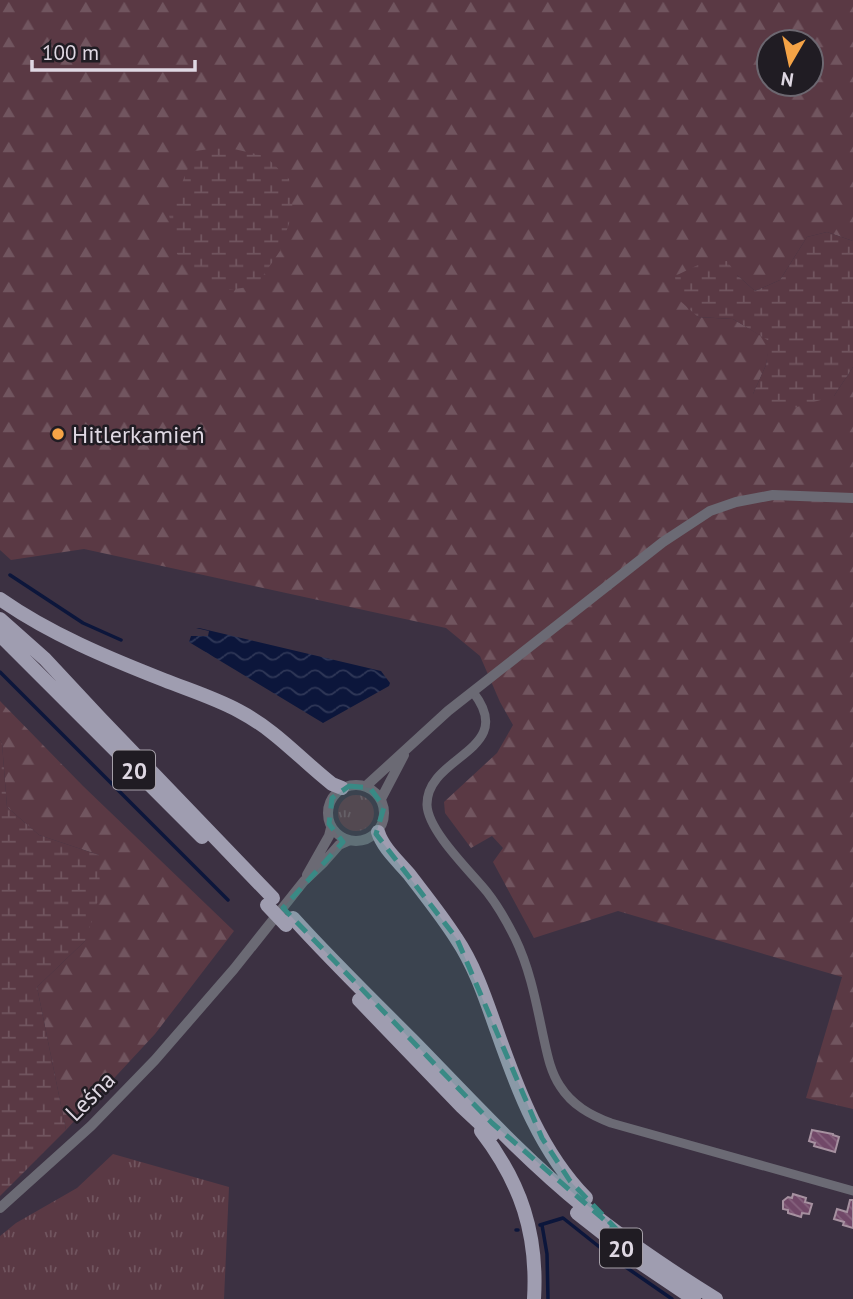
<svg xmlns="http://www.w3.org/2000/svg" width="853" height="1299" font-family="'PT Sans',sans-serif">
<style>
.grass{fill:url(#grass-tufts)}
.forest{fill:url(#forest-firs);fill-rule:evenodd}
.wetland{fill:url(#wetland-marsh)}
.water{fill:url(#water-waves)}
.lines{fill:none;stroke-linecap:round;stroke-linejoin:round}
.stream{stroke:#0c163b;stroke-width:3.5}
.building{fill:url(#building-back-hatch);stroke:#a691a0;stroke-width:2}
.minor{stroke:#6b6a74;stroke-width:9}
.tertiary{stroke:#6b6a74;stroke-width:10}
.primary{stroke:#9f9db0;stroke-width:14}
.primary-bridge{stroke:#9f9db0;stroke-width:14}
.marked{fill:#398a85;fill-opacity:0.2;stroke:#398a85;stroke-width:5;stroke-dasharray:14 9;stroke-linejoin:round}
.poi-dot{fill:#f5a346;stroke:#201c23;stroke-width:2.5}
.labels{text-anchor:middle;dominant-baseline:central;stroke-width:5;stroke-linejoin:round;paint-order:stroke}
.shield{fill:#201c23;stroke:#a6a0a9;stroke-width:2}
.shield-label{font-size:23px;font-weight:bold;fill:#dfd8e3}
.poi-label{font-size:24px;fill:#dfd8e3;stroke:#201c23;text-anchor:start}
.street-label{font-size:24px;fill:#dfd8e3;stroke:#201c23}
</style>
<defs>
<pattern id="grass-tufts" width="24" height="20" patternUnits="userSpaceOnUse" patternTransform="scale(1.75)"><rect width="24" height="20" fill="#5a3944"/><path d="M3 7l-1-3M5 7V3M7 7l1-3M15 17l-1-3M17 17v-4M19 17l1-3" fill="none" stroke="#71555f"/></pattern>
<pattern id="forest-firs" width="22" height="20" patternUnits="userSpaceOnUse" patternTransform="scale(1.75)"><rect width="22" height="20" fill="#5a3944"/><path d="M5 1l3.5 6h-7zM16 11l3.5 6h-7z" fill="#71555f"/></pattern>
<pattern id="wetland-marsh" width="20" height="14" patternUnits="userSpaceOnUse" patternTransform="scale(1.75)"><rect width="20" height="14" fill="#5a3944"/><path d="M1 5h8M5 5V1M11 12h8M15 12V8" fill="none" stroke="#71555f"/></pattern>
<pattern id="water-waves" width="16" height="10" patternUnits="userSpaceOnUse" patternTransform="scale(1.75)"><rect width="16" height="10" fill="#0c163b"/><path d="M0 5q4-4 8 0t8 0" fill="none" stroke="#2f3757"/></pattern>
<pattern id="building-back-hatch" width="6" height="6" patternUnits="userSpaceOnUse" patternTransform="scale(1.75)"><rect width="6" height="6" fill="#714868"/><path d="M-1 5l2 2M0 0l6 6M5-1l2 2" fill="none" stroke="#85627d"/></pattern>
</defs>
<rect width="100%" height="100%" fill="#3c3142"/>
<path class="grass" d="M338 813a18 18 0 1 1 36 0a18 18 0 1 1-36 0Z
M113 1154 229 1187 224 1299H0V1236L16 1223 77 1188Z"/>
<path class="forest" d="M0 0H853V241L827 232 807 237 780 280 755 291 737 275 697 317 733 319 770 341 766 365 753 394 834 396 853 367V1109L806 1098 842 977 618 911 534 938 493 862 503 848 492 836 471 848 445 813 444 802 497 753 513 725 500 702 480 656 446 628 84 549 11 560 0 550ZM769 42H811V84H769Z
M0 701 83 786 234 931 155 1034 66 1130 37 987 85 941 99 855 39 835 7 807 2 743 0 740Z"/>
<path class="wetland" d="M225 147 265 156 289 179 293 211 280 251 256 286 213 292 177 254 169 215 195 151Z
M827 232 853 241V367L834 396 780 412 753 394 766 365 769 341 733 319 698 317 677 298 675 276 700 264 727 261 737 275 755 291 780 280 807 237Z
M0 740 2 743 7 807 39 835 99 855 100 894 85 941 37 987 66 1130 0 1196Z"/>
<path class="water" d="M196 628H199L381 671 390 683 389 686 323 723 189 642 191 636H208L209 631Z"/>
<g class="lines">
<path class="stream" d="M10 575 83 623 121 640
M0 672 228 900
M540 1225 563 1218 617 1261 672 1299
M542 1225 547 1254 548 1299
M516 1230H518"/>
</g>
<path class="building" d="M812 1130 833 1134V1135L839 1137 835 1152 814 1146 815 1143 809 1141Z
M793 1194 806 1198 805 1202 812 1204 809 1214 802 1213 801 1217 788 1213V1210L783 1209V1201L788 1197 792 1198Z
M850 1200H853V1228L843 1225 844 1222 834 1219 837 1209 847 1212Z"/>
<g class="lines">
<path class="minor" d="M473 692C519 751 426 755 427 805 428 831 470 871 487 892 498 906 507 922 515 938 530 969 536 1002 543 1035 547 1053 550 1071 560 1086 572 1105 590 1115 611 1123L853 1191"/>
<path class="tertiary" d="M328 813a28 28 0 1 1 56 0a28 28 0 1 1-56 0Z
M366 786 448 711 663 542 710 511 736 502 773 495 853 498
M381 799 404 755
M307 875 329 836 331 828
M0 1208 91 1126 155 1060 234 969 304 881 324 862 339 845 348 841"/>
<path class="primary" d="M0 599C50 634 108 658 164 680 189 690 215 698 239 711 277 731 299 758 332 784L342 788
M0 619 45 659 100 718 273 898
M0 635 202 837
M378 832C383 848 398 861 409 874 425 895 442 916 456 938 475 966 486 1000 497 1031 518 1091 541 1152 586 1198
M293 918C331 960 372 1000 412 1040 468 1097 522 1157 584 1207 626 1241 671 1271 716 1299
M359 1000 462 1107 492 1135
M481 1131C521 1183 538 1234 534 1299
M577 1213 642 1264 694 1299"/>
<path class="primary-bridge" d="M267 905 286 925"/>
</g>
<path class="marked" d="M349 786 370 788 384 807 376 834 457 939 542 1138 570 1181 623 1236 492 1123 283 908 343 842 329 824 332 798Z"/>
<circle class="poi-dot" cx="58" cy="434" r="7"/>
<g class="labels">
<g class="shield">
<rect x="113" y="750.5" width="42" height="39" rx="5"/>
<rect x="600" y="1228.5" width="42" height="39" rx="5"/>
</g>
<g class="shield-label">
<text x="134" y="770">20</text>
<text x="621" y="1248">20</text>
</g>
<g class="poi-label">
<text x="72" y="434">Hitlerkamień</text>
</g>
<g class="street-label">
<text transform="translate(90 1096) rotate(-45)">Leśna</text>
</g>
</g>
<g transform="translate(790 63) rotate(189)"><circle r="33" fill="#201c23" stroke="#6c6770" stroke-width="2"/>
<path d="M0-5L12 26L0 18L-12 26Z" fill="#f5a346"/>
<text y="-10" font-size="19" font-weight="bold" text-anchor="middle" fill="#dfd8e3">N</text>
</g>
<path d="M32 60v10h163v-10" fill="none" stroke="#dfd8e3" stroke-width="3.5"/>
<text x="42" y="60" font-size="21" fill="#dfd8e3" stroke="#201c23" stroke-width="5" paint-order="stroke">100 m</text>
</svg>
